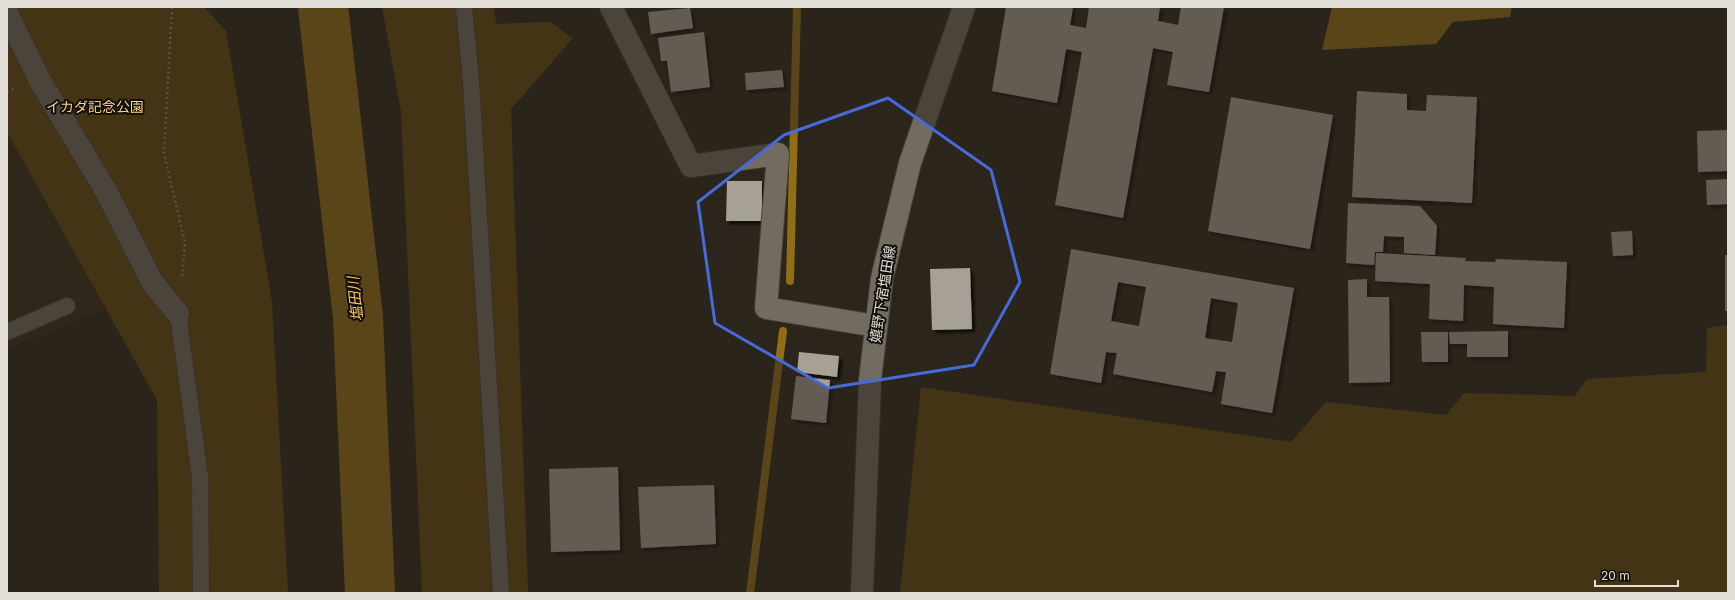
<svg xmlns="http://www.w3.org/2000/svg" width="1735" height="600" font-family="Inter,'Noto Sans JP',sans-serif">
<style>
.built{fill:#332a1a}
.green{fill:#61480e}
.water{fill:#936d16}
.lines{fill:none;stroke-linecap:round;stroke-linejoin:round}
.stream{stroke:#936d16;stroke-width:8}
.river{stroke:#936d16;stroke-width:50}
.building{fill:#a7a094;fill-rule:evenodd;filter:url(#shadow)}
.service-casing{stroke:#454038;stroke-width:18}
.minor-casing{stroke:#454038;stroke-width:24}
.secondary-casing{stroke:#454038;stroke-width:24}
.path{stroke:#8c877f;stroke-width:2.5;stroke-dasharray:2 3;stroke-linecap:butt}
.service{stroke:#726c60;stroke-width:16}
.minor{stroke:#726c60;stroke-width:22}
.secondary{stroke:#726c60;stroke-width:22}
.marked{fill:none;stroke:#446bd8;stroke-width:3;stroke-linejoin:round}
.labels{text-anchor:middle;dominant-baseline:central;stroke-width:4;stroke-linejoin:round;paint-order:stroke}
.park-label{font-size:14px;fill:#fdd382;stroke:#110f0a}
.street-label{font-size:14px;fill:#e2ded8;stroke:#110f0a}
.water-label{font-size:15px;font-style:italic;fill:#f8c357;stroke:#110f0a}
</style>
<defs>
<filter id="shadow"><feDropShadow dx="3.5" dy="3.5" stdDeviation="1" flood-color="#0009"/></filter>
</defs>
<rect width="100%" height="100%" fill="#2b251b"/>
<path class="built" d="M7 132 106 309 7 349Z"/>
<path class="green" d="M7 7H204L226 31 272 302 288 593H159L157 400 7 132Z
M382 7H494L496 24 550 22 573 38 511 109 528 593H422L401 111Z
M1728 325V593H900L921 387 1291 442 1326 402 1446 415 1464 393 1575 396 1587 379 1706 372 1707 328Z"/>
<path class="water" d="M1332 7H1512L1510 17 1453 22 1436 44 1322 50Z"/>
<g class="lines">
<path class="stream" d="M790 281 797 7
M750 593 783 331"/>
<path class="river" d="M323 7 358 317 370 593"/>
</g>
<path class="building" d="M1006 7H1073L1070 25 1086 28 1089 7H1160L1158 21 1178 25 1181 7H1224L1209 92 1167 85 1173 52 1153 48 1123 218 1055 205 1082 52 1066 49 1057 103 992 91Z
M690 8 693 28 651 34 648 12Z
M704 32 710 87 671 92 667 61H661L658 38Z
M782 70 784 87 746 90 745 73Z
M1357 91 1407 94V110L1426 111 1427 95 1477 97 1472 203 1352 197Z
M1231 97 1333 115 1310 249 1208 231Z
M1728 130V171L1698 172 1697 131Z
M1728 179V204L1707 205 1706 180Z
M727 181H762V221H726Z
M1348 203 1420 206 1437 226 1435 255 1404 253V237L1384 236 1383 252H1375L1374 265 1346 263Z
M1632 231 1633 255 1613 256 1611 232Z
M1071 249 1294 288 1272 413 1221 404 1226 372 1216 371 1212 392 1113 374 1117 353 1106 352 1101 383 1050 374ZM1118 282 1146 287 1139 326 1111 321ZM1211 298 1238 303 1232 342 1205 338Z
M1376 253 1466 258 1465 261 1495 262 1496 259 1567 262 1564 328 1493 324 1494 287 1464 285 1463 321 1429 319 1430 284 1375 281Z
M1725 255H1728V311H1725Z
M970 268 972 329 932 330 930 269Z
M1367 279V297H1389L1390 382 1349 383 1348 280Z
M1508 331V357H1467V344H1450L1449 332Z
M1421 332H1448V362H1422Z
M799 352 839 356 837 377 797 372Z
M796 376 830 380 826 423 791 419Z
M618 467 620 550 551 552 549 469Z
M714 485 716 544 641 548 638 487Z"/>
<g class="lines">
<g class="service-casing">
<path id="service" d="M464 7 471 81 501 593
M178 314 200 477 201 593
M7 332 67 306"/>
</g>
<g class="minor-casing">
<path id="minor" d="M611 7 691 166 778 154 766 308 876 326
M7 13 39 79 106 191 152 282 178 314"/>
</g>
<g class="secondary-casing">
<path id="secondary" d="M862 593 870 380 882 278 910 163 964 7"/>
</g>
<path class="path" d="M172 7 164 153 185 243 182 278
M7 92 16 88"/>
<use href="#service" class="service"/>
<use href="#minor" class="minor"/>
<use href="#secondary" class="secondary"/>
</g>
<path d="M0 0H1735V600H0ZM888 98 991 170 1020 282 974 365 828 388 715 323 698 202 784 135Z" fill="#2b251b" fill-opacity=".55" fill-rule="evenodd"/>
<path class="marked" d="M888 98 991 170 1020 282 974 365 828 388 715 323 698 202 784 135Z"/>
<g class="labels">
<g class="park-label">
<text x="95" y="106">イカダ記念公園</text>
</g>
<g class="street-label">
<text transform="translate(882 294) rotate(-81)">嬉野下宿塩田線</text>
</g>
<g class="water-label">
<text transform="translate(355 299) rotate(-96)">塩田川</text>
</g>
</g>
<rect width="1735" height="600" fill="none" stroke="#e2ded8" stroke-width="16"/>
<path d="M1595 580v6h83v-6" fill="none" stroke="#e2ded8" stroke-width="2"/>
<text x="1601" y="580" font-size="12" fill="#e2ded8" stroke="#110f0a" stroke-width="3" paint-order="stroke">20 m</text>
</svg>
